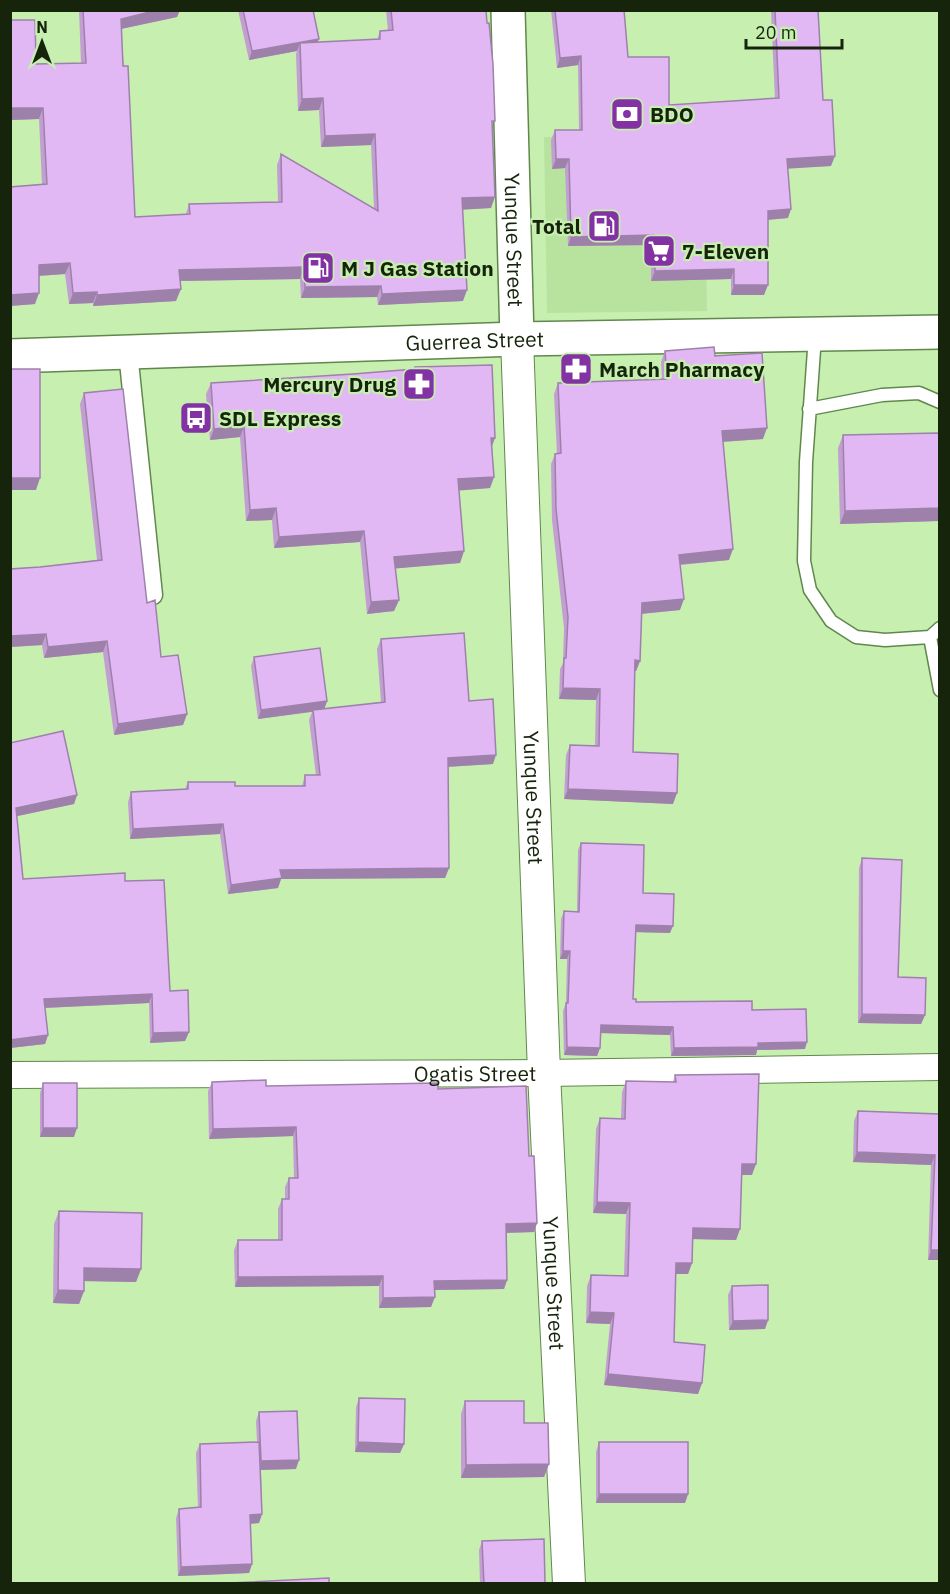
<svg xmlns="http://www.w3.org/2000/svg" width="950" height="1594" font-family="'IBM Plex Sans',sans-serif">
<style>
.built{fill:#b7e39f}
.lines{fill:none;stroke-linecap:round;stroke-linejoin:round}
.service-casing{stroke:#62874d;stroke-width:15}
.pedestrian-casing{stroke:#62874d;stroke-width:21}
.minor-casing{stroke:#62874d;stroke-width:28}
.tertiary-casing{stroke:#62874d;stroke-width:34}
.secondary-casing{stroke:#62874d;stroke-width:36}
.primary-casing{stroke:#62874d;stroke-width:36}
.service{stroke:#fff;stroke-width:12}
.pedestrian{stroke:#fff;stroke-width:18}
.minor{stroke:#fff;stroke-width:26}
.tertiary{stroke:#fff;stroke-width:32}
.secondary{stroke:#fff;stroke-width:33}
.primary{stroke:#fff;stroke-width:33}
.wall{fill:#c29ed2}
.shaded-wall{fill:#9e81ab}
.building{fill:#e1b8f4;stroke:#9e81ab;stroke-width:1.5}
.labels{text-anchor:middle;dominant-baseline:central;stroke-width:4.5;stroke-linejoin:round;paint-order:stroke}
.poi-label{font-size:21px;font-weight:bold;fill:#16240c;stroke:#c6efb0;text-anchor:start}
.street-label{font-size:21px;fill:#16240c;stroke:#c6efb0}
</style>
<rect width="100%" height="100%" fill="#c6efb0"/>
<path class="built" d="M704 135 707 311 547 313 544 137Z"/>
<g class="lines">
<g class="service-casing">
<path id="service" d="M815 336 806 462 804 561 810 590 831 621 856 637 885 640 930 637 940 690
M809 409 882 395 919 393 940 402
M930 637 940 628"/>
</g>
<g class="pedestrian-casing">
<path id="pedestrian" d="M128 352 153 595"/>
</g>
<g class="minor-casing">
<g id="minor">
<path id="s1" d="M10 1075 544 1073 940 1067"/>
</g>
</g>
<g class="tertiary-casing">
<g id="tertiary">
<path id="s2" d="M517 339 544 1073 569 1584"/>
</g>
</g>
<g class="secondary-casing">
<g id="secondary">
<path id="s3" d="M508 10 517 339"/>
</g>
</g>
<g class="primary-casing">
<g id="primary">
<path id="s4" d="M10 356 517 339 940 332"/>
</g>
</g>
<use href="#service" class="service"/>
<use href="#pedestrian" class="pedestrian"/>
<use href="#minor" class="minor"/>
<use href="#tertiary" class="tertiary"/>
<use href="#secondary" class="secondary"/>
<use href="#primary" class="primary"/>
</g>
<path class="wall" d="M79 10H180L177 17 121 29 135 217 186 214 189 204 278 202 277 165 281 154 374 208 371 145 321 147 319 110 298 111 296 54 297 51 249 60 238 10H313L318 42 377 40 380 31H388L386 10H486L492 129 491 208 462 209 463 301 378 305 377 297 301 298 300 279 180 281 176 301 93 306V303L69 304 65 274 39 276 35 304 10 306V187L42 184 39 119 10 120V20L36 64 81 63Z
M551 10H624L628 57 669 105 775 99 771 12H762L763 10H818L823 100 831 166 788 168V218L768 220 764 295H731V279L651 281V245L568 246 565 168 552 169 551 140 555 130H579L578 65 557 68Z
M665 351 715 356 763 439 723 442 729 560 680 565V610L642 614 640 661 636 671H635L633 752 673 804 564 799 566 755 570 745H595L596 700 559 699 560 669 563 663 564 628 552 520 551 464 555 454H557L554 394 558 383 662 379 661 362Z
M415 367 492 447 494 477 490 488 459 490 464 551 460 563 395 568 399 600 394 611 367 614 360 542 274 548 272 520 246 521 240 437 210 440 206 394 211 383 353 374 414 369Z
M84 393 147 603 161 657 187 714 183 725 114 735 103 652 44 658 42 645 10 647V569L40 567 97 560 80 404Z
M939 433V521L840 524 838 448 843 435Z
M381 639 469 701 493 764 448 767 449 868 445 878 281 879 278 888 228 894 220 834 130 839 128 802 131 792 185 789 188 782 235 786H302L305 775H316L309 720 312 712 258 719 251 666 254 657 327 701 324 709 381 702 377 649Z
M10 743 77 795 74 804 17 816 23 879 125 881 170 991 189 1032 185 1041 150 1043 149 1003 45 1008 48 1035 45 1044 10 1048Z
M581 843 643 893 670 933 635 932 633 999 636 1002 752 1010 805 1049 757 1050 756 1055 671 1056 670 1035 601 1033 600 1048 597 1056 564 1055 563 1011 566 1003 567 959H560L561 919 564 911H577L578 850Z
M862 858 898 977 925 1015 921 1024 858 1023 859 868Z
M675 1075 752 1175H742L740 1229 736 1240 693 1239 692 1263 688 1274H676L674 1342 702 1383 698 1394 604 1385 610 1324 586 1323 587 1286 591 1275 624 1276 626 1214 593 1213 596 1129 600 1118 621 1119 622 1092 626 1081 673 1082Z
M212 1082 266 1086 438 1089 529 1156 537 1223 534 1232 507 1233V1280L504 1289 435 1290 431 1307 379 1308V1286L235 1287 234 1250 238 1240H278V1209L282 1199H285V1187L289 1178H294L293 1136 209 1139 208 1091Z
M43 1083 74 1137H40V1093Z
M858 1111 939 1114V1260H928L931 1165 853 1162 854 1121Z
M59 1211 141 1269 136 1282 84 1281V1291L79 1304 53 1303 54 1224Z
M732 1286 768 1320 765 1329 729 1330 728 1295Z
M359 1398 404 1444 400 1453 355 1452 356 1407Z
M465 1401 524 1423 549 1464 544 1477 461 1478V1414Z
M259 1412 296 1469 261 1470 262 1514 259 1523 250 1524 252 1564 249 1573 178 1576 176 1518 179 1509 198 1507 196 1453 200 1444 257 1442 256 1421Z
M599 1442 688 1494 685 1503H596V1452Z
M482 1541 545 1584H480L479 1550Z"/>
<path class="shaded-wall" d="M158 10H180L177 17 116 30 121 19Z
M763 10H771V12H762Z
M319 39 315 48 300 43 297 51 249 60 252 51Z
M581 56 578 65 557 68 560 58Z
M323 98 319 110 298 111 302 99Z
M10 108H43L39 119 10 120Z
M375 134 371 145 321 147 325 136Z
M835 156 831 166 783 169 787 159Z
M556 159H569L565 168 552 169Z
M495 197 491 208 458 210 462 198Z
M791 209 788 218 764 220 768 211Z
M654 235 651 245 568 246 571 237Z
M70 263 65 274 35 276 39 265Z
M304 267 300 279 175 281 179 270Z
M734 269 731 279 651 281 655 271Z
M734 285H768L764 295H731Z
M381 286 377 297 301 298 305 287Z
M181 289 176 301 93 306 97 295Z
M467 290 463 301 378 305 382 294Z
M97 292 93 303 69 304 73 293Z
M39 293 35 304 10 306V295Z
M244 426 240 437 210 440 214 429Z
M767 428 763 439 718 442 722 431Z
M491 438H495L491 449Z
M494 477 490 488 454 491 458 479Z
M10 478H40L36 490H10Z
M276 508 272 520 246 521 250 510Z
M939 508V521L840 524 845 511Z
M364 531 360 542 274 548 279 537Z
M733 549 729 560 675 565 679 555Z
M464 551 460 563 390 569 394 557Z
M684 599 680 610 638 614 642 603Z
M399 600 394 611 367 614 371 602Z
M46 634 42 645 10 647V636Z
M107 641 103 652 44 658 48 647Z
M635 660 640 661 636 671H631Z
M563 688 600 689 596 700 559 699Z
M327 701 324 710 258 719 261 710Z
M187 714 183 725 114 735 118 724Z
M496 755 493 764 444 767 448 758Z
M568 789 677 793 673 804 564 799Z
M77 795 74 804 13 817 16 808Z
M223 824 220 834 130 839 133 829Z
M449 868 445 878 281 879 278 888 228 894 231 885 280 870Z
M636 925 673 926 670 933 633 932Z
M563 951H570L567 959H560Z
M152 994 149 1003 41 1008 44 999Z
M862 1014 925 1015 921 1024 858 1023Z
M601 1025 673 1027 670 1035 598 1033Z
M189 1032 185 1041 150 1043 153 1033Z
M48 1035 45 1044 10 1048V1040Z
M807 1042 805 1049 757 1050 756 1055 671 1056 674 1048 758 1043Z
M567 1047 600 1048 597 1056 564 1055Z
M296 1127 293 1136 209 1139 213 1129Z
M43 1128H77L74 1137H40Z
M857 1152 935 1155 931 1165 853 1162Z
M742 1164H756L752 1175H738Z
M597 1202 630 1203 626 1214 593 1213Z
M537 1223 534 1232 503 1233 506 1224Z
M693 1228 740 1229 736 1240 689 1239Z
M931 1250H939V1260H928Z
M676 1263H692L688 1274H672Z
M84 1268 141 1269 136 1282 80 1281Z
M383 1276 379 1286 235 1287 238 1277Z
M507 1280 504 1289 431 1290 434 1281Z
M58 1290 84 1291 79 1304 53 1303Z
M435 1297 431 1307 379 1308 383 1298Z
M590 1312 614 1313 610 1324 586 1323Z
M768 1320 765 1329 729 1330 733 1321Z
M608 1374 702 1383 698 1394 604 1385Z
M358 1442 404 1444 400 1453 355 1452Z
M299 1460 296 1469 258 1470 261 1461Z
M549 1464 544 1477 461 1478 466 1465Z
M599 1494H688L685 1503H596Z
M262 1514 259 1523 246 1524 250 1515Z
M252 1564 249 1573 178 1576 181 1567Z"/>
<path class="building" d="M83 10H158L121 19 123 66H128L135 217 190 214 189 204 282 202 281 154 378 211 375 134 325 136 323 98 302 99 300 43 380 39V31L393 30 391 10H486L487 23H489L493 64 495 121H492L495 197 462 198 467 290 382 294 381 286 305 287 304 267 179 270 181 289 97 295V292L73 293 70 263 39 265V293L10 295V187L47 184 43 108H10V20H35L36 64 86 63Z
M243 10H313L319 39 252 51Z
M555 10H624L628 57H669V105L779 98 775 10H818L823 100H832L835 156 787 159 791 209 768 211V285H734V269L655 271 654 235 571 237 569 159H556L555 130H582L581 56 560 58Z
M714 347 715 356 762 353 767 428 722 431 733 549 679 555 684 599 642 603 640 661 635 660 633 752 678 754 677 793 568 789 570 745 599 746 600 689 563 688 564 658H566L568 617 556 509 555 454 561 453 558 383 667 379 665 351Z
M492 365 495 438H491L494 477 458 479 464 551 394 557 399 600 371 602 364 531 279 537 276 508 250 510 244 426 214 429 211 383 353 374 415 369V367Z
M10 369H40V478H10Z
M123 389 147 603 155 600 161 657 178 655 187 714 118 724 107 641 48 647 46 634 10 636V569L40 567 102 560 84 393Z
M939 433V508L845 511 843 435Z
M464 633 469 701 493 699 496 755 448 758 449 868 280 870 282 878 231 885 223 824 133 829 131 792 188 789V782H235V786H305V775H320L313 710 385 702 381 639Z
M320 648 327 701 261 710 254 657Z
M63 731 77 795 16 808 23 879 125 873V881L164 880 170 991 188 990 189 1032 153 1033 152 994 44 999 48 1035 10 1040V743Z
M581 843 644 845 643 893 674 894 673 926 636 925 633 999H636V1002L752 1001V1010L806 1009 807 1042 758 1043V1047L674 1048 673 1027 601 1025 600 1048 567 1047 566 1003H568L570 951H563L564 911 579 912Z
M862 858 902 860 898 977 926 978 925 1015 862 1014Z
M759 1074 756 1164H742L740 1229 693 1228 692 1263H676L674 1342 705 1345 702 1383 608 1374 614 1313 590 1312 591 1275 628 1276 630 1203 597 1202 600 1118 625 1119 626 1081 676 1082 675 1075Z
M266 1080V1086L438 1083V1089L526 1086 529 1156H534L537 1223 506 1224 507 1280 434 1281 435 1297 383 1298V1276L238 1277V1240H282V1199H289V1178H298L296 1127 213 1129 212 1082Z
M43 1083H77V1128H43Z
M858 1111 939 1114V1250H931L935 1155 857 1152Z
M59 1211 142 1213 141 1269 84 1268V1291L58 1290Z
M768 1285V1320L733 1321 732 1286Z
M359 1398 405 1399 404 1444 358 1442Z
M465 1401H524V1423H548L549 1464 466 1465Z
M297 1411 299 1460 261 1461 259 1412Z
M259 1442 262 1514 250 1515 252 1564 181 1567 179 1509 201 1507 200 1444Z
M599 1442H688V1494H599Z
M544 1539 545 1584H484L482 1541Z
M329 1578V1584H231V1583Z"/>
<defs>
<g id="bank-square" transform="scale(1.725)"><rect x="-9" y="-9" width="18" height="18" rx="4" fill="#8232a2" stroke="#c6efb0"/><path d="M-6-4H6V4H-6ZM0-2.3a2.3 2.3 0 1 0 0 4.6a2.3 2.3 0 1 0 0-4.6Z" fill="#fff"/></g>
<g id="fuel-square" transform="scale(1.725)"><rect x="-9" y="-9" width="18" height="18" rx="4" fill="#8232a2" stroke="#c6efb0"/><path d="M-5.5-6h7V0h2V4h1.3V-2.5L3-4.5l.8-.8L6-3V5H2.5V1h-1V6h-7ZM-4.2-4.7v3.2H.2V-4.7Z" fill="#fff"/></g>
<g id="supermarket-square" transform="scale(1.725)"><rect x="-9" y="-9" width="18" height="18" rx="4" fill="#8232a2" stroke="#c6efb0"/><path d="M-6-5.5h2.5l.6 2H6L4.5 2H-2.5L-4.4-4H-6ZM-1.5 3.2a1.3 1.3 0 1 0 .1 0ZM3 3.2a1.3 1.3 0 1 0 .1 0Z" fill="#fff"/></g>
<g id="pharmacy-square" transform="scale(1.725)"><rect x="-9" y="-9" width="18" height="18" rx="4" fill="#8232a2" stroke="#c6efb0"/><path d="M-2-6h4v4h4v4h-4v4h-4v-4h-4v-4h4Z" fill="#fff"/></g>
<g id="bus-square" transform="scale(1.725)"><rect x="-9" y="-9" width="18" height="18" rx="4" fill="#8232a2" stroke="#c6efb0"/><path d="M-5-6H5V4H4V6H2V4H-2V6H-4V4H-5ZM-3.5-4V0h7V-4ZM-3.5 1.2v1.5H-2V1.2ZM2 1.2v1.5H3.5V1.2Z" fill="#fff"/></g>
</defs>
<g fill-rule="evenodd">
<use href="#bank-square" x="627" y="114"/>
<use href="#fuel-square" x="604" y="226"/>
<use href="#supermarket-square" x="659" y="251"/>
<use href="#fuel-square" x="318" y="268"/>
<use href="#pharmacy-square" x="576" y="369"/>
<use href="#pharmacy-square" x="419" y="384"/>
<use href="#bus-square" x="196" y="418"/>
</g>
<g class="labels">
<g class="poi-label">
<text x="650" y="114">BDO</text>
<text x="581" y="226" text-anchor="end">Total</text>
<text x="682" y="251">7-Eleven</text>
<text x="341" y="268">M J Gas Station</text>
<text x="599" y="369">March Pharmacy</text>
<text x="396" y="384" text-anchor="end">Mercury Drug</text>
<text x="219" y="418">SDL Express</text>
</g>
<g class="street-label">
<text stroke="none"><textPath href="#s3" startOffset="230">Yunque Street</textPath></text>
<text stroke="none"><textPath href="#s4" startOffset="465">Guerrea Street</textPath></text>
<text stroke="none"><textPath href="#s2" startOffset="459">Yunque Street</textPath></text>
<text stroke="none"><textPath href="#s1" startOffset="465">Ogatis Street</textPath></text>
<text stroke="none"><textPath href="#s2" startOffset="945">Yunque Street</textPath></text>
</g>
</g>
<rect width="950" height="1594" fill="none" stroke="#16240c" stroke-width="24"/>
<g transform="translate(42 42)" stroke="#c6efb0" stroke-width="4.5" paint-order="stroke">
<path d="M0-4.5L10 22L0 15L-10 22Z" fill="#16240c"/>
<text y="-9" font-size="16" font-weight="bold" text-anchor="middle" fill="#16240c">N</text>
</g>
<path d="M746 39v9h96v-9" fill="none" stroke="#16240c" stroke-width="3"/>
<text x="755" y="39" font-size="18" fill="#16240c" stroke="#c6efb0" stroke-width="4.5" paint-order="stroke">20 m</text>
</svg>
